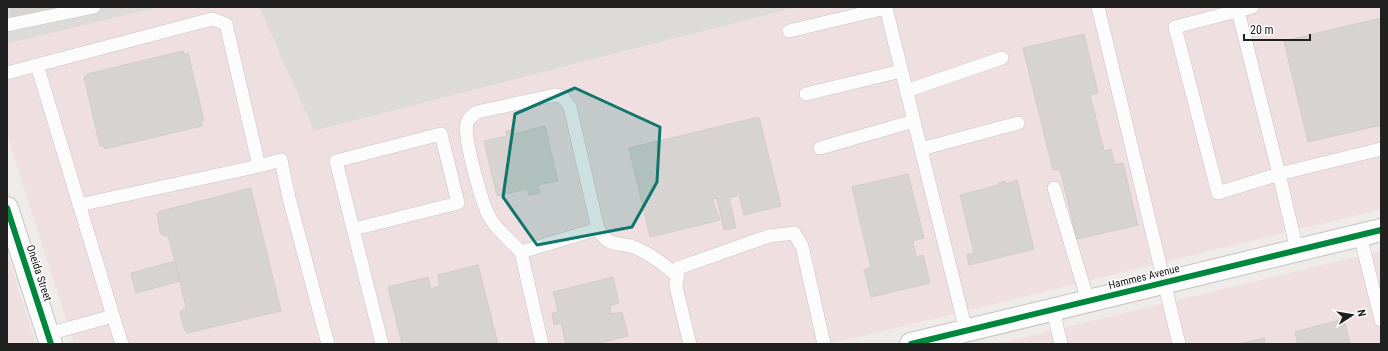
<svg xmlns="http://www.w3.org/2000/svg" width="1388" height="351" font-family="'Roboto Condensed',sans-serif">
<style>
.residential{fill:#dddbda}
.commercial{fill:#f0dfe0}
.building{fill:#d7d3d1;stroke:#d1ccca}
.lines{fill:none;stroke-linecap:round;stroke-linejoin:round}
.service-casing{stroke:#c5c4c3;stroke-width:14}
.minor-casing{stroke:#c5c4c3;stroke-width:24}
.tertiary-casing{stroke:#c5c4c3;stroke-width:24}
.service{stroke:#fcfcfc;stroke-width:13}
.minor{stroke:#fcfcfc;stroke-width:22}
.tertiary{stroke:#fcfcfc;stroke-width:22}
.cycleway-casing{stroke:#fff;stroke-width:8}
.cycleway{stroke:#00873e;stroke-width:6}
.marked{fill:#0f766e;fill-opacity:0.2;stroke:#0f766e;stroke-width:3;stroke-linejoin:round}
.labels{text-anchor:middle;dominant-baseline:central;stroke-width:3;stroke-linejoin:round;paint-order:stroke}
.street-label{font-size:11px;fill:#202020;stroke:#fff}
</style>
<rect width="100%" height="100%" fill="#eeebe9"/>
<path class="residential" d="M7 7H160L7 44Z
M259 7H798L314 131Z"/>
<path class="commercial" d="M160 7H259L314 131 798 7H1381V209L830 344H74L7 135V44Z
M1381 251V344H998L1215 291Z
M7 253 36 344H7Z"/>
<path class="building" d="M10 7H58L13 18Z
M1381 18V125L1308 142 1284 41Z
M1084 34 1098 93 1090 95 1104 151 1111 149 1115 165 1123 163 1138 225 1077 239 1060 169 1053 170 1023 48Z
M183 51 184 54 188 53 204 121H201L202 126 104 149V146H100L84 77 87 76V74Z
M759 117 781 206 744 215 739 195 729 198 736 228 724 230 717 198 712 199 720 220 650 237 629 148Z
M545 126 558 181 538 185 540 193 529 195 527 189 497 196 484 141 507 136 506 131 513 130 514 134Z
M908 174 924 238 913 241 916 257 923 255 930 283 871 297 864 270 871 268 852 187Z
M1017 180 1034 249 969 265 967 255 974 253 960 195 999 185 998 183 1005 181 1006 184Z
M251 188 281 311 187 333 185 331 180 312 186 307 175 261 168 236 162 235 160 232 157 214 161 211Z
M175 261 180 281 136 293 131 273Z
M478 265 498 344H402L388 287 428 277 431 289 440 286 438 275Z
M613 277 619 303 610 306 611 314 622 312 628 336 596 344H566L561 323 554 325 552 313 558 312 553 292Z
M1344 319 1350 344H1298L1295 332Z
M1264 338 1265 344H1239Z"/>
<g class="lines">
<g class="service-casing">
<path id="service" d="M1098 7 1179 344
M1252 7 1175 27 1218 193 1279 174 1297 250
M1238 11 1279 174 1381 149
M7 25 94 7
M789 31 886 8 966 331
M37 65 113 316 48 334
M7 73 212 19 226 24 259 166 281 160 289 198 328 344
M906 91 1002 58
M806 94 901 71
M820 148 914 121
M921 149 1018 123
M1054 188 1088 301
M79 205 259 166
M354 229 458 203 441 134 336 161 382 344
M1360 235 1381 320
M521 252C511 241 497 230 490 218 482 204 463 137 467 123 469 117 473 115 477 112L555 95 562 96 570 107 598 229C610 250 620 240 638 249 653 255 665 266 678 276
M1053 310 1061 344
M113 316 122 344
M542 344 521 252 598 229
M690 344 676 287 678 268 769 236 794 233 802 246 824 344"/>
</g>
<g class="minor-casing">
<path id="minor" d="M7 208 51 344"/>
</g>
<g class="tertiary-casing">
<path id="tertiary" d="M911 344 1381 230"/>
</g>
<use href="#service" class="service"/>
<use href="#minor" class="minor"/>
<use href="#tertiary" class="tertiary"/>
<g class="cycleway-casing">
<path id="cycleway" d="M7 208 51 344
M911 344 1381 230"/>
</g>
<use href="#cycleway" class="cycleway"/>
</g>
<path class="marked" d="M575 88 660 127 657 182 632 227 537 245 503 197 515 114Z"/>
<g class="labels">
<g class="street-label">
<text transform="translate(39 273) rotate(72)">Oneida Street</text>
<text transform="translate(1144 277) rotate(-14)">Hammes Avenue</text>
</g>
</g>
<rect width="1388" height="351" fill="none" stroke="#202020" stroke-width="16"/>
<g transform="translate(1352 315) rotate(78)" stroke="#ffffff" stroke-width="3" paint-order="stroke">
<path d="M0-3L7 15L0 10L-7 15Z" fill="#202020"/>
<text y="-6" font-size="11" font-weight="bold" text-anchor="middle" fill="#202020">N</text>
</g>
<path d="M1244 34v6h66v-6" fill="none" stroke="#202020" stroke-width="2"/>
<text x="1250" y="34" font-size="12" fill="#202020" stroke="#ffffff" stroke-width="3" paint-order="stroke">20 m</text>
</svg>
